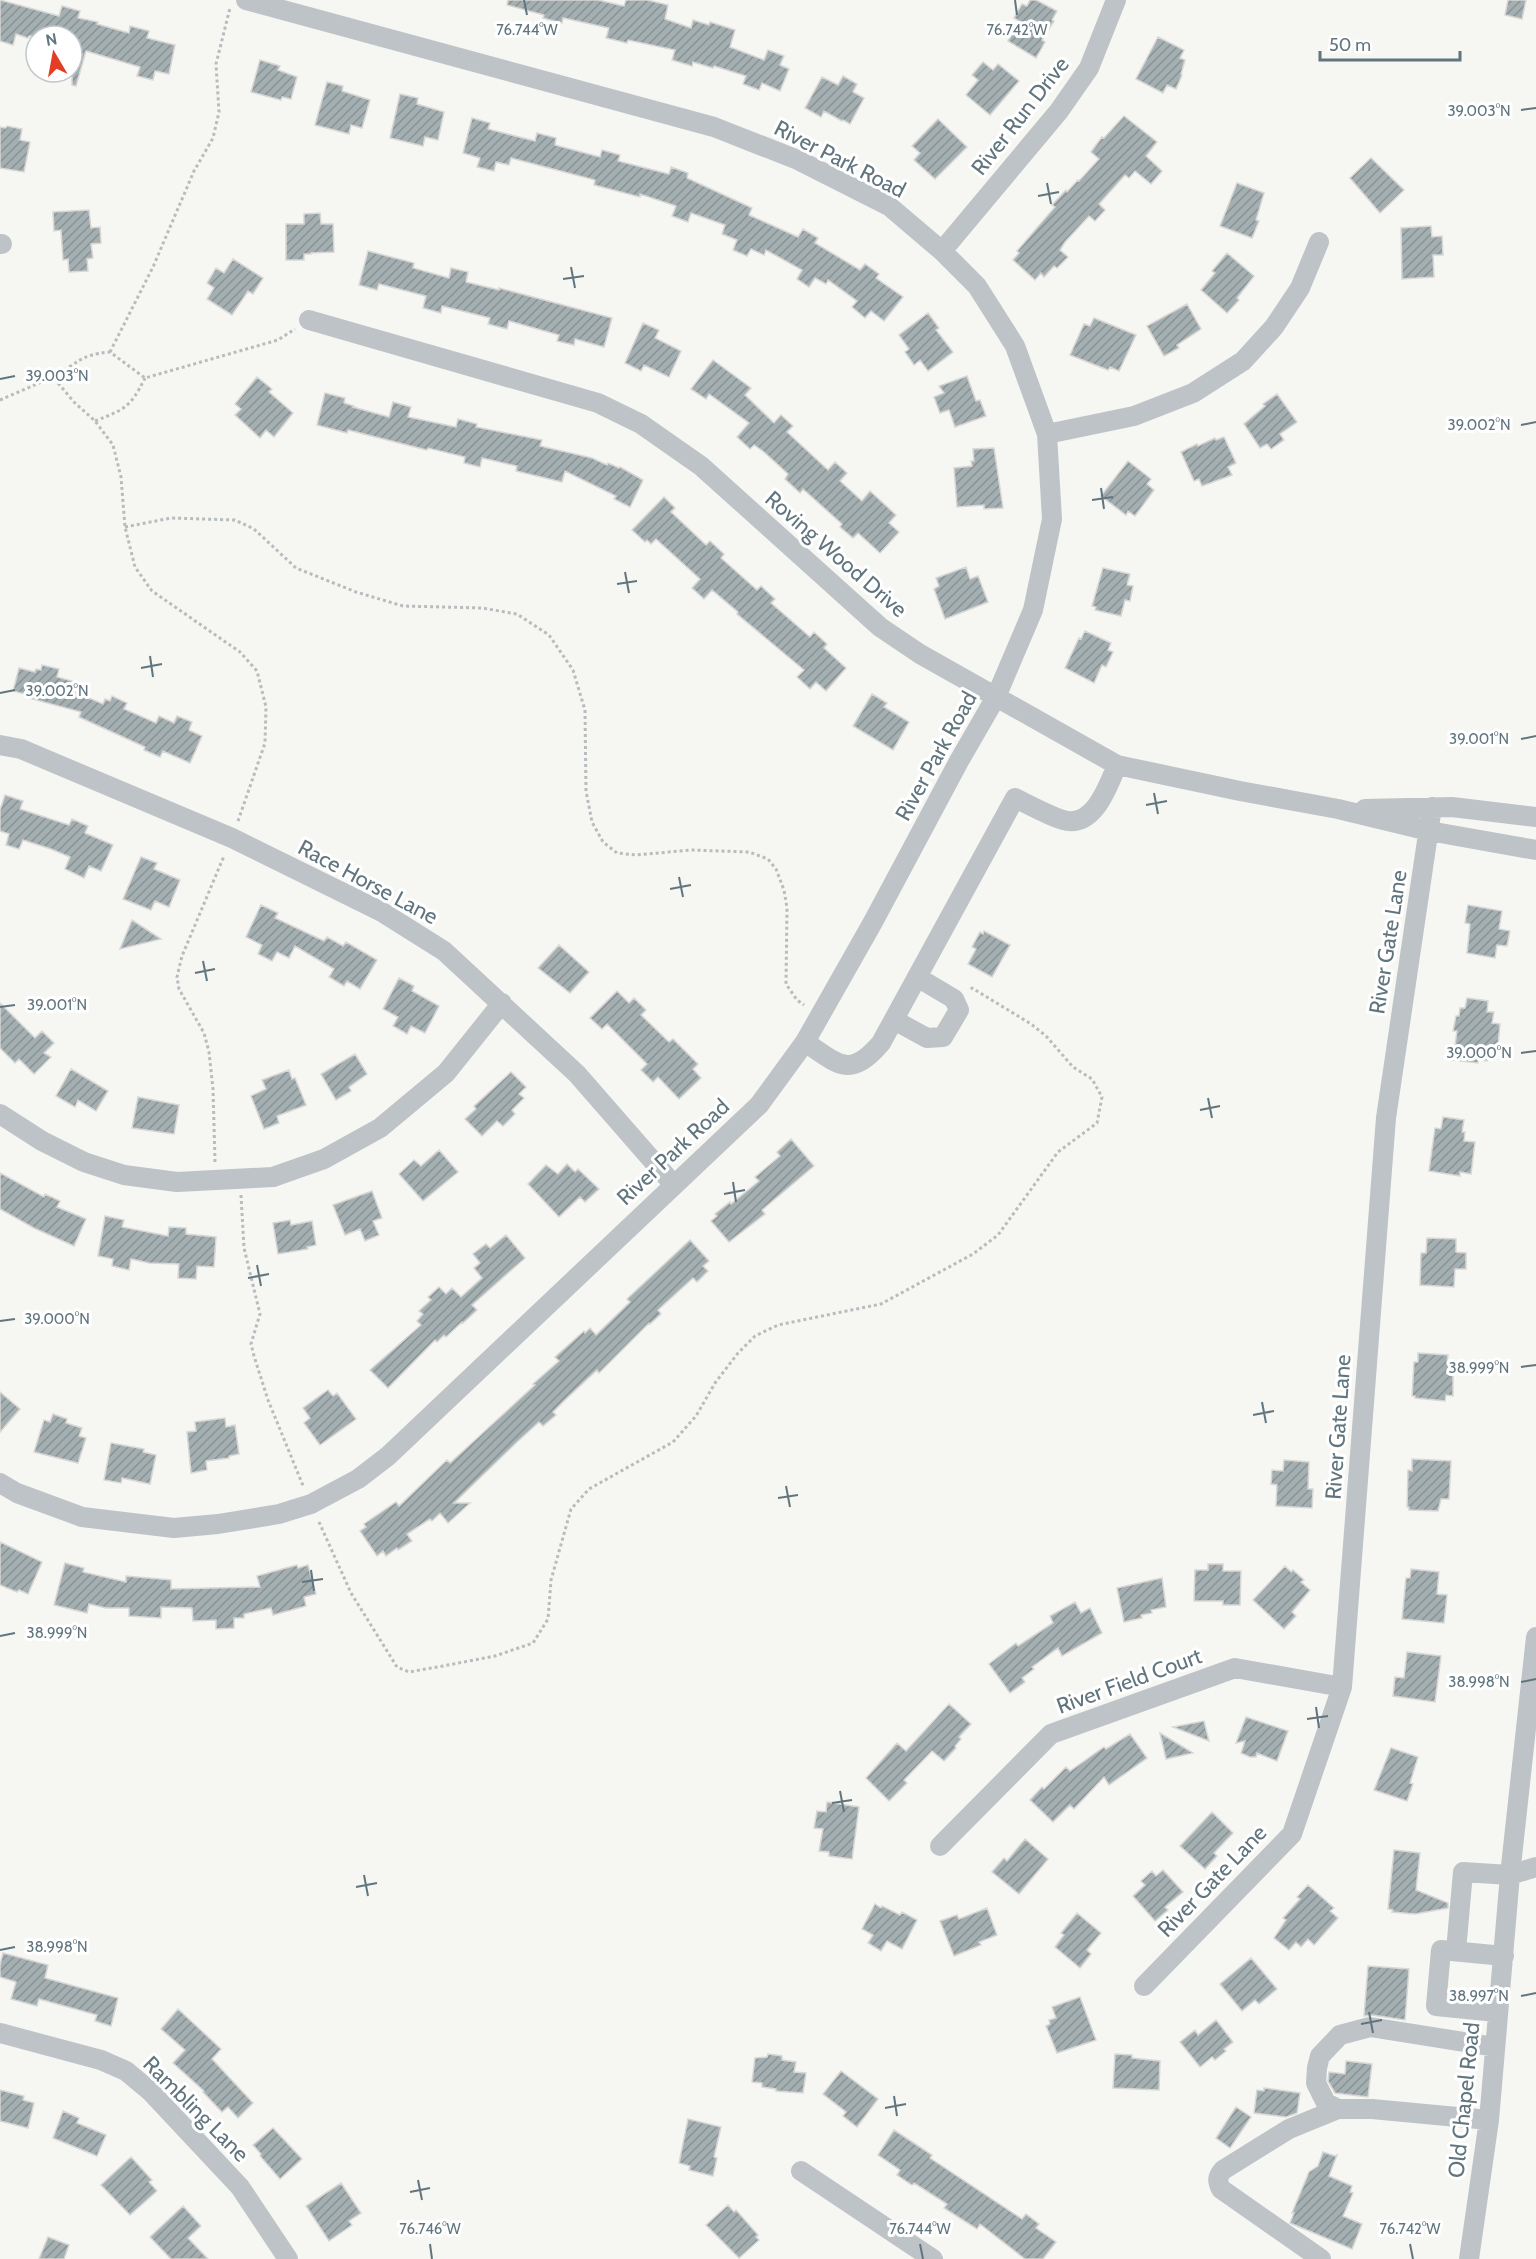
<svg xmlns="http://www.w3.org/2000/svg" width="1536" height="2259" font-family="Cabin,sans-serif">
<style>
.building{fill:url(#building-hatch);stroke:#d8d7d5;stroke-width:1.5}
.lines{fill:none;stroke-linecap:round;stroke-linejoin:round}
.path{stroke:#b7bcbe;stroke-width:3;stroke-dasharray:3 3;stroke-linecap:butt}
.minor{stroke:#bdc3c6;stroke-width:20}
.ticks{fill:none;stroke:#61757e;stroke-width:2}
.labels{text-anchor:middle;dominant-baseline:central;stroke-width:6;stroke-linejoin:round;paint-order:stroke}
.street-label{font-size:22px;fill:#61757e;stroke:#fff}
.ticks-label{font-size:15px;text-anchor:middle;fill:#61757e;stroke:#fff;stroke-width:6;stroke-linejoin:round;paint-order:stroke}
</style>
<defs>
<pattern id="building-hatch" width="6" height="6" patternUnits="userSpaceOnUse" patternTransform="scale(1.5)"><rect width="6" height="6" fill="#a4afb2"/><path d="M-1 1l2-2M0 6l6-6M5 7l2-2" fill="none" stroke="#899396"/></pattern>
</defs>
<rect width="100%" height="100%" fill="#f6f6f3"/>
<path class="building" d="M0 0 59 16 62 6 80 11 78 18 98 22 97 24 129 33 130 26 149 31 147 38 175 45 169 74 155 71 153 80 137 76 140 67 86 51 76 86 72 85V36H29L28 38 16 34 13 45 0 41Z
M508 0H598L624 6 626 0H647L668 5 665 19 691 28 693 20 709 25 710 22 735 30 730 47 764 60 768 50 784 56 780 65 789 69 780 91 762 83 759 90 743 84 746 76 714 66 713 68 693 62 692 66 672 60 675 50 628 40 627 43 606 38 609 28 563 18 562 23 543 18 544 15 507 5Z
M1030 0H1036L1057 11 1052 20 1054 21 1042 40 1045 42 1036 58 1008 41 1019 21 1014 18 1022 4 1027 6Z
M1508 0H1526L1522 19 1505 15Z
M1158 37 1184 50 1180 58 1185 60 1181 74 1182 75 1176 89 1167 85 1163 93 1136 79Z
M260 60 280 66 278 70 297 77 291 99 282 97 281 100 251 92Z
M983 62 993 70 998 64 1019 81 990 115 966 95 978 80 972 75Z
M843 76 857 84 853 92 864 98 850 124 843 120 842 121 824 111 821 117 805 108 822 77 838 85Z
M327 82 343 86 342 91 370 100 362 128 351 125 349 134 315 125Z
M400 94 418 98 417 104 444 112 438 140 425 137 423 146 390 138Z
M1124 116 1157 142 1146 156 1162 171 1151 184 1135 171 1129 178 1125 175 1099 204 1105 210 1095 221 1089 216 1065 242 1060 250 1068 257 1057 268 1054 266 1044 277 1041 273 1035 280 1013 260 1019 253 1017 251 1055 207 1052 205 1066 190 1067 192 1078 180 1079 181 1099 159 1091 152 1102 137 1104 138Z
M472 118 490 123 488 129 535 141 537 133 556 138 555 145 600 157 602 150 620 155 618 161 669 174 671 167 688 173 687 178 752 208 749 215 798 237 803 229 818 238 815 243 860 270 865 264 879 274 876 278 903 297 884 321 871 311 865 318 852 307 857 301 828 280 826 284 815 278 809 287 797 279 802 270 766 250 764 255 751 249 747 256 733 250 737 240 722 234 725 225 691 213 688 222 672 216 676 206 640 194V197L594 185 595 180 511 158 509 165 496 162 494 171 477 167 480 158 463 153Z
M938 119 967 147 935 179 914 160 920 153 912 146Z
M7 126 22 129 20 140 30 142 24 172 0 168V127L6 128Z
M1371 158 1404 190 1380 213 1350 178Z
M1237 183 1264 193 1256 220 1259 221 1252 238 1220 226Z
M89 210 91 228 100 227 101 243 91 244 93 258 87 259 88 271 69 272 68 259 63 260 61 230 54 231 53 212Z
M320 213 321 224H333L334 252 311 253V254H304V260H286V224H304V214Z
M1431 226 1432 237 1442 236 1443 255H1433L1434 277 1402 279 1401 228Z
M368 251 414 263 413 268 449 278 451 268 468 272 466 282 499 290V288L612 318 604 347 575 339 574 345 557 341 559 335 509 321 507 329 488 324 490 318 442 306 441 313 423 308 426 296 379 284 377 290 359 285Z
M1227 253 1254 276 1237 298 1239 300 1227 313 1201 290 1215 273 1212 271Z
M233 259 263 278 253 294 248 291 232 315 207 299 214 288 207 283 216 268 224 273Z
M1187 304 1201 329 1177 345 1179 348 1164 356 1147 326Z
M928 313 939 328 936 330 953 352 928 371 920 360 914 365 905 352 909 349 899 335Z
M1094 318 1136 335 1119 371 1110 367 1108 370 1070 355 1084 324 1090 326Z
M643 323 659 330 655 338 681 351 669 377 644 365 641 371 625 363Z
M713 360 751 388 745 395 774 423 781 415 793 426 787 432 828 470 835 462 847 473 840 481 862 501 870 491 896 515 889 523 899 532 880 553 858 533 853 538 840 527 842 524 803 489 800 493 785 479 788 474 764 452 754 445 750 449 737 437 749 423 709 394 706 399 691 389Z
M967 376 976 401 980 400 986 416 955 427 949 410 940 413 934 397 944 393 939 386Z
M257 377 272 389 269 392 293 413 274 437 266 430 260 438 235 415 241 409 235 404Z
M325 393 345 398 344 403 354 406 353 407 389 417 393 402 411 407 408 417 456 427 458 419 477 424 476 427 542 440 540 446 592 458 607 465 608 463 619 468 620 467 643 480 630 507 614 499 616 496 565 471 562 482 516 471 517 466 482 458 480 467 464 463 465 457 428 448 427 450 348 430 347 433 317 425Z
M1277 394 1297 422 1280 434 1284 440 1271 449 1267 444 1260 448 1244 424 1265 406 1263 404Z
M1224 437 1236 463 1228 467 1232 475 1202 486 1199 479 1194 481 1181 452 1197 444 1198 446 1215 438 1216 440Z
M994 448 1003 508 984 509V505L957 507 954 468 972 466 971 461H974L973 449Z
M1128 461 1151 479 1147 484 1154 490 1135 516 1128 511 1126 515 1101 496Z
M664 497 675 508 671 512 706 545 710 541 724 554 721 558 757 590 761 586 775 599 771 603 810 637 814 632 827 644 824 648 846 668 826 691 816 682 810 689 797 677 804 670 737 614 738 612 712 590 704 599 692 588 700 579 656 539 651 544 647 540 645 542 632 530Z
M966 567 970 579 978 576 988 602 945 619 934 589 939 586 936 578Z
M1103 568 1130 574 1127 585 1133 586 1130 601 1125 600 1121 616 1095 610 1096 607 1092 606Z
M1085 631 1111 643 1108 650 1113 652 1106 667 1102 665 1094 683 1065 668 1079 638 1081 639Z
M42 665 59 669 57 677 72 681 70 690 103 704 105 699 110 701 112 696 127 703 124 709 156 723 159 716 174 723 177 716 192 722 189 730 202 736 190 763 163 751 160 757 144 750 145 747 79 717 81 712 25 697V694L13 691 19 668 35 672 36 669 41 670Z
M872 694 887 703 884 707 909 722 893 750 853 726Z
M5 795 23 801 20 809 69 825 72 819 88 826 85 833 113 845 101 871 89 866 84 878 65 869 70 857 51 849 23 840 19 849 6 845 9 834 0 831V810Z
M141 857 157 863 154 869 180 880 169 907 155 901 151 910 123 899Z
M261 905 278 913 275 918 324 941 327 937 343 946 346 942 377 960 360 989 347 981 344 986 329 977 334 969 295 946 289 958 277 952 272 961 258 954 262 945 246 937Z
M1468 905 1502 911 1499 929 1510 931 1507 946 1497 945 1495 958 1467 953 1470 924 1465 923Z
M132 920 161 939 120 949Z
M984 931 1010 945 992 977 968 964 976 949 972 947 980 932 983 934Z
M559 945 589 972 570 993 538 968Z
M399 978 414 986 412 991 439 1006 425 1033 411 1026 407 1034 393 1026 398 1017 383 1009Z
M617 991 629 1003 634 998 646 1010 641 1015 669 1042 673 1039 698 1064 693 1069 701 1078 679 1099 658 1077 653 1082 641 1070 647 1064 607 1024 602 1029 590 1018Z
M1467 998 1488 1001 1487 1012H1494L1492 1023 1500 1024 1497 1055 1488 1054 1487 1061 1478 1060V1063L1453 1060 1457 1031H1453L1456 1016H1459L1460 1008H1465Z
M0 1003 35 1038 42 1031 54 1043 44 1053 51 1057 34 1074 19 1059 15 1063 0 1048Z
M355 1054 367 1074 349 1087 351 1091 336 1100 321 1074Z
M71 1069 108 1091 96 1111 78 1100 75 1107 56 1096Z
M289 1070 292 1079 295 1078 306 1105 277 1116 279 1123 264 1129 251 1096 266 1089 262 1080Z
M511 1072 526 1087 519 1094 524 1098 512 1110 515 1114 503 1126 497 1121 482 1136 465 1119 476 1109 474 1106Z
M138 1097 179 1105 174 1134 132 1128Z
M1443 1117 1464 1120 1462 1132H1465L1464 1141 1475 1142 1471 1174 1460 1172V1176L1429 1171 1435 1128 1441 1129Z
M791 1139 814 1166 762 1210 765 1214 729 1242 711 1221 717 1216 715 1214 730 1202 731 1204 759 1181 755 1177 780 1156 777 1152Z
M439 1150 458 1172 423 1201 399 1174 414 1160 421 1166Z
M567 1164 575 1172 578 1169 599 1189 585 1202 580 1197 559 1217 528 1184 546 1165 558 1174Z
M0 1173 44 1197 45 1194 60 1201 57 1207 86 1219 74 1246 34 1228 0 1209Z
M372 1191 382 1218 373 1221 379 1235 365 1241 360 1229 345 1235 333 1205Z
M105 1216 124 1220 122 1227 168 1236 169 1227 186 1228V1234L216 1237 214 1267 197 1266 196 1279 178 1278 179 1264 149 1263 131 1259 129 1270 112 1266 113 1259 98 1256Z
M290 1220 291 1225 312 1221 316 1245 307 1247 308 1249 278 1254 273 1223Z
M506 1235 525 1258 472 1305 477 1310 463 1323 462 1322 446 1337 444 1335 437 1342 435 1340 388 1388 370 1370 421 1325 417 1321 423 1314 419 1311 431 1300 428 1297 439 1287 446 1294 452 1288 461 1297 482 1278 474 1268 480 1263 473 1254 486 1244 490 1248Z
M1427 1238 1456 1239V1252L1466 1253V1269H1455L1454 1287 1420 1285 1421 1253H1426Z
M690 1240 709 1261 703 1266 708 1271 697 1282 693 1278 658 1310 661 1314 650 1324 649 1323 599 1373 597 1370 566 1399 553 1412 556 1415 543 1426 539 1422 517 1442 454 1503H470L448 1523 440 1513 432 1521 430 1519 407 1534 412 1541 398 1550 397 1548 386 1556 383 1551 377 1556 360 1531 366 1527 364 1524 396 1502 399 1506 447 1460 450 1463 535 1385 533 1384 559 1361 555 1357 584 1331 585 1333 590 1328 596 1335 630 1302 627 1299Z
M1418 1353 1448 1355 1447 1363 1453 1364V1396L1446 1395 1445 1401 1415 1398V1396H1412L1414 1362H1418Z
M328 1390 333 1396 337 1393 356 1419 320 1445 304 1423 310 1418 303 1408Z
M0 1392 20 1409 0 1432Z
M53 1414 67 1419 66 1423 82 1428 79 1436 86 1438 78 1463 34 1452 44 1420 50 1422Z
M225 1418 226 1427 235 1425 239 1454 229 1456V1458L206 1461 207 1470 191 1473 187 1432 196 1431 195 1422Z
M111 1443 144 1449 143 1452 156 1455 150 1484 122 1478 121 1483 104 1480Z
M1412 1459 1451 1461 1449 1499H1441L1438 1511 1409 1510V1507H1407L1408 1470 1412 1471Z
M1284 1460 1309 1462 1308 1489H1313L1312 1508 1276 1506 1277 1485 1271 1484 1272 1470 1283 1471Z
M0 1542 42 1562 28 1594 19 1590 17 1592 0 1585Z
M65 1563 84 1568 83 1572 126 1582V1576L171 1580V1589L260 1587 257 1576 297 1565 298 1568 308 1565 316 1594 304 1597 306 1606 273 1615 271 1608 244 1614V1618H234V1628L216 1629V1620L193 1621 192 1608 161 1607V1618L129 1616V1608H106L89 1604 87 1613 54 1605Z
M1208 1564H1223V1571H1241L1240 1605H1223V1601H1194L1195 1570H1208Z
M1285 1566 1291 1572 1293 1570 1304 1580 1301 1582 1310 1590 1292 1612 1296 1616 1284 1629 1253 1600Z
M1411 1569 1439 1572 1437 1594 1447 1595 1444 1623 1402 1619 1406 1578H1410Z
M1162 1578 1166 1607 1151 1610 1152 1613 1141 1615 1142 1618 1124 1622 1117 1588Z
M1075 1602 1081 1613 1090 1608 1102 1633 1062 1656 1058 1648 1032 1667 1034 1669 1022 1678 1025 1682 1010 1693 989 1664 1016 1643 1018 1646 1053 1623 1050 1616Z
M1407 1652 1441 1656 1435 1702 1393 1696 1395 1677 1404 1678Z
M949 1704 971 1724 959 1737 961 1739 955 1746 956 1748 944 1761 932 1751 904 1780 907 1783 889 1801 866 1778 897 1743 906 1751Z
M1246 1717 1288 1731 1277 1761 1257 1753 1256 1757H1250L1241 1753 1245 1741 1236 1743Z
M1204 1721 1209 1741 1173 1727Z
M1160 1733 1193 1753 1166 1759Z
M1130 1734 1147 1758 1109 1785 1104 1777 1074 1809 1070 1805 1053 1822 1030 1800 1042 1787 1044 1789 1066 1767 1070 1771 1104 1747 1106 1749Z
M1391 1748 1418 1757 1410 1783 1413 1784 1407 1801 1374 1790Z
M827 1802 859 1807 852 1859 829 1856V1852L819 1851 823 1829 814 1828 817 1811 826 1812Z
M1212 1812 1233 1833 1214 1853 1217 1856 1205 1869 1180 1846Z
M1025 1839 1048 1859 1019 1894 992 1872 1004 1858 1007 1861Z
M1394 1850 1420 1853 1416 1890 1448 1903V1908L1415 1914 1392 1912 1393 1910 1388 1909Z
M1163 1870 1183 1892 1165 1907 1168 1910 1155 1921 1133 1896 1145 1885 1141 1881 1152 1871 1156 1876Z
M1308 1885 1334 1908 1330 1911 1338 1918 1314 1945 1308 1939 1301 1947 1296 1942 1289 1950 1274 1938 1286 1920 1283 1918 1300 1899 1297 1897Z
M875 1904 881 1908 882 1906 900 1915 902 1912 917 1920 902 1949 887 1941 881 1951 868 1943 873 1935 862 1929Z
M987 1908 997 1935 979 1942 981 1945 954 1956 940 1921 957 1915 959 1919Z
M1077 1913 1101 1933 1087 1950 1091 1954 1080 1968 1055 1947 1064 1935 1061 1933Z
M3 1953 48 1965 45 1978 118 1998 111 2026 95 2021 97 2015 39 1999 37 2006 11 1999 16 1982 0 1977V1965Z
M1251 1958 1277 1989 1259 2004 1255 2000 1242 2011 1220 1984Z
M1368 1966 1409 1969 1405 2020 1372 2015 1364 2016Z
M1080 1997 1096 2040 1057 2053 1046 2026 1050 2024 1049 2020 1056 2018 1052 2007Z
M178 2009 221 2049 212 2059 253 2103 238 2118 228 2107 222 2112 203 2092 204 2091 173 2063 185 2050 161 2029Z
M1216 2020 1233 2042 1224 2049 1226 2051 1215 2060 1212 2057 1200 2067 1180 2042 1195 2030 1198 2035Z
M768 2054 782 2056V2060L796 2062 794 2072 806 2073 803 2093 776 2091V2089L762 2087V2083L752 2082 755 2058 767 2057Z
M1115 2054 1132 2055V2058L1160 2061 1159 2090 1113 2088Z
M1346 2061 1372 2064 1368 2097 1335 2093 1328 2081 1329 2072 1345 2074Z
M841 2071 878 2099 857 2127 843 2116 846 2112 823 2094Z
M1264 2088 1300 2093 1297 2113 1286 2117 1254 2113 1257 2090 1264 2091Z
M0 2090 24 2096 23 2100 34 2103 28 2128 0 2121Z
M1236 2107 1251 2117 1230 2148 1216 2138Z
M63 2111 79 2118 77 2123 106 2135 97 2156 53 2138Z
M688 2119 721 2127 714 2157 717 2158 713 2176 689 2170 690 2166 679 2163Z
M273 2128 302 2159 280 2179 260 2156 261 2154 253 2145Z
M894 2130 932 2155 930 2158 1022 2219 1026 2214 1039 2224 1036 2228 1056 2242 1043 2259H1025L980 2224 977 2229 944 2208 947 2204 914 2183 912 2185 897 2175 900 2170 878 2155Z
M1323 2152 1335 2156 1337 2155 1329 2176 1352 2186 1350 2192 1353 2193 1343 2216 1362 2224 1352 2249 1290 2223 1294 2213H1292L1309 2172 1318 2166Z
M131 2157 152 2180 149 2182 157 2191 130 2215 101 2185Z
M341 2183 361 2213 349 2221 352 2225 329 2241 306 2206Z
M728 2205 734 2212 736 2210 758 2235 756 2237 759 2240 739 2258 706 2225Z
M183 2206 201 2226 188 2238 208 2259H171L150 2237Z
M48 2237 69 2245 64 2259H39Z"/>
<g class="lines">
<path class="path" d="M110 352 153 267 194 171 213 138 219 112 216 64 230 8
M0 400 53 377
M95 421C125 409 130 408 145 378
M125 527 171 518 235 520 254 529 296 568 356 592 403 606 482 608 517 614 549 635 573 670 585 710 586 791 592 822 603 842 617 853 636 855 691 850 749 852 768 859 776 869 784 890 787 908 786 984 797 1000 804 1005
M238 821 265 743 266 707 257 671 240 652 152 591 135 567 125 527 121 477 113 445 95 421 74 402 53 377C79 363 78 355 110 352L145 378 278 340 295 329
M215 1162 213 1089 209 1052 204 1033 179 989 177 977 182 956 224 856
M241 1195 244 1248 260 1314 251 1344 254 1356 268 1400 304 1488
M319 1522 351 1593 397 1667 409 1672 443 1666 495 1656 533 1643 548 1619 551 1580 571 1509 589 1489 673 1442 696 1416 715 1383 738 1353 755 1336 778 1325 881 1304 973 1254 998 1235 1058 1152 1097 1123 1102 1097 1092 1079 1073 1067 1046 1036 1031 1024 972 988 970 991"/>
<path class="minor" d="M0 244H2
M942 251 1059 111 1089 68 1116 0
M309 320 598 403 641 424 701 466 880 627 920 654 1117 765 1240 791 1338 809 1429 831 1536 850
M1047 434 1134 416 1193 393 1243 361 1274 327 1300 288 1319 242
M0 745 21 749 232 838 382 912 444 951 577 1074 673 1184
M1365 809 1452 807 1536 817
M894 1020 927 1038 943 1037 959 1010 954 999 917 977
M805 1042C839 1065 850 1079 881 1043L1015 798C1030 805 1047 815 1063 820 1094 829 1108 786 1117 765
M0 1114 42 1141 84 1162 124 1175 177 1182 273 1177 324 1159 380 1128 446 1073 502 1003
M0 1483 17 1493 82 1517 174 1528 218 1524 279 1514 311 1504 358 1479 388 1456 759 1105 805 1042 873 922 959 761 996 697 1033 610 1052 519 1047 434 1015 346 977 286 942 251 889 206 798 160 714 127 246 0
M940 1846 1051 1734 1235 1668 1342 1687
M1456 1951 1463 1872 1510 1875 1536 1867
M1144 1986 1292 1834 1342 1687 1386 1118 1432 807
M1497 2012 1436 2006 1441 1950 1504 1956
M0 2033 101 2060 126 2071 150 2091 240 2187 288 2259
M1489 2120 1372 2109H1338L1326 2103 1316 2083 1317 2068 1320 2056 1340 2035 1370 2027 1495 2047
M801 2171 933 2259
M1321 2259 1221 2189C1217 2181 1217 2177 1223 2170L1289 2129 1338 2109
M1469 2259 1489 2120 1510 1875 1536 1637"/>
</g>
<path class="ticks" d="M524 0 527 15M1015 0 1017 15M1521 110 1536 108M1047 183 1051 204M1038 196 1059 192M571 267 575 288M563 279 584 276M0 379 15 376M1521 425 1536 422M1101 488 1104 509M1092 500 1113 497M625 572 629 593M617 584 637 581M150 656 153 677M141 668 162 664M0 693 15 690M1521 739 1536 736M1154 793 1158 814M1146 805 1167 801M679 877 683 897M670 889 691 885M203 961 207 981M195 973 215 969M0 1007 15 1005M1521 1053 1536 1051M1208 1098 1212 1118M1200 1110 1220 1106M733 1182 736 1202M724 1194 745 1190M257 1265 261 1286M248 1278 269 1274M0 1321 15 1319M1521 1367 1536 1365M1262 1402 1266 1423M1253 1415 1274 1411M786 1486 790 1507M778 1498 798 1495M311 1570 314 1591M302 1582 323 1579M0 1636 15 1633M1521 1682 1536 1679M1316 1707 1319 1728M1307 1719 1328 1716M840 1791 844 1812M832 1803 852 1800M364 1875 368 1896M356 1887 377 1883M0 1950 15 1947M1521 1996 1536 1993M1369 2012 1373 2033M1361 2024 1382 2020M894 2096 897 2116M885 2108 906 2104M418 2180 422 2200M410 2192 430 2188M430 2244 432 2259M920 2244 923 2259M1410 2244 1413 2259"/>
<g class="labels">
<g class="street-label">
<text transform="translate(1020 116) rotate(-52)">River Run Drive</text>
<text transform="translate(840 159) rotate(27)">River Park Road</text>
<text transform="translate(836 554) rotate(41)">Roving Wood Drive</text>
<text transform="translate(936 756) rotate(-61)">River Park Road</text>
<text transform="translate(368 882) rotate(28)">Race Horse Lane</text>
<text transform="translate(1388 942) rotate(-81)">River Gate Lane</text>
<text transform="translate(673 1152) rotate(-43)">River Park Road</text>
<text transform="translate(1338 1427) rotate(-86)">River Gate Lane</text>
<text transform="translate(1129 1681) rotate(-20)">River Field Court</text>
<text transform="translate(1212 1881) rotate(-46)">River Gate Lane</text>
<text transform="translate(1464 2100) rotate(-84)">Old Chapel Road</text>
<text transform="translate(196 2109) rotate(45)">Rambling Lane</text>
</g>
</g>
<g class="ticks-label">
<text x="527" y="35">76.744°W</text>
<text x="1017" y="35">76.742°W</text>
<text x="1479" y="116">39.003°N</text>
<text x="57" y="381">39.003°N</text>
<text x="1479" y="430">39.002°N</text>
<text x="57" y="696">39.002°N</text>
<text x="1479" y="744">39.001°N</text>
<text x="57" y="1010">39.001°N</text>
<text x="1479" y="1058">39.000°N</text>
<text x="57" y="1324">39.000°N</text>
<text x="1479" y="1373">38.999°N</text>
<text x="57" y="1638">38.999°N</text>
<text x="1479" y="1687">38.998°N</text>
<text x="57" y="1952">38.998°N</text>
<text x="1479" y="2001">38.997°N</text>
<text x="430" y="2234">76.746°W</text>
<text x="920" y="2234">76.744°W</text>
<text x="1410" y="2234">76.742°W</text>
</g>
<g transform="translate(54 54) rotate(350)"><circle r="28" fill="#ffffff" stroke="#c0c8cb" stroke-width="1.5"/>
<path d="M0-4.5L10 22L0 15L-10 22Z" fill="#e33d26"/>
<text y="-9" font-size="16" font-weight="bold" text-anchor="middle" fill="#61757e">N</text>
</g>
<path d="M1320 51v9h140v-9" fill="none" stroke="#61757e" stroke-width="3"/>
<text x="1329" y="51" font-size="18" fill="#61757e" stroke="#ffffff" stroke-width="4.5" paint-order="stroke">50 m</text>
</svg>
